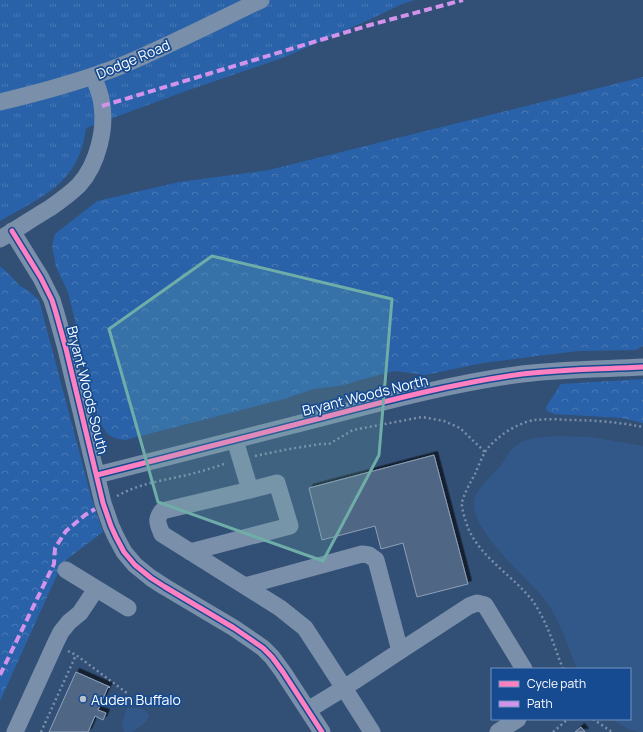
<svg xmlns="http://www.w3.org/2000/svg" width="643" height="732" font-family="Manrope,sans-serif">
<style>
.grass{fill:url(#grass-tufts)}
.forest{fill:url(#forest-crowns)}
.water{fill:#32588a}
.building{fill:#4f6685;stroke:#8ea0b7;filter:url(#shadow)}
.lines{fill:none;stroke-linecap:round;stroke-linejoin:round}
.path{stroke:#7a8fa9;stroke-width:2.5;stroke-dasharray:2 3;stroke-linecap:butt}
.minor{stroke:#7a8fa9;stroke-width:17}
.quiet{stroke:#d193ec;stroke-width:4;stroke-dasharray:8 4;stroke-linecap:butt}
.cycleway-casing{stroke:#164b92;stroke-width:8}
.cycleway{stroke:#ff80c0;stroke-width:5}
.marked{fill:#6fada8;fill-opacity:0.2;stroke:#6fada8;stroke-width:3;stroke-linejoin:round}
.poi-dot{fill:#b7c1cf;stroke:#164b92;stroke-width:1.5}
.labels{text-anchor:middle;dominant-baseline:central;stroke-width:3.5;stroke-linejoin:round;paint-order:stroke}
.street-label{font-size:14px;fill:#fff;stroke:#164b92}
.poi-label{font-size:14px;fill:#fff;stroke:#164b92;text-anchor:start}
</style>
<defs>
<pattern id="grass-tufts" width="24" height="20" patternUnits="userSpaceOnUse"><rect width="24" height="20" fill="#2962a8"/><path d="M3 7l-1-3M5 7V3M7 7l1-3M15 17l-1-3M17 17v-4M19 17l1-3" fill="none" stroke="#497ab5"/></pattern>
<pattern id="forest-crowns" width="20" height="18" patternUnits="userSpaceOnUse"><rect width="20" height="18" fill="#2962a8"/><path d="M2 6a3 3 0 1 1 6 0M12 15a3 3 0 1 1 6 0" fill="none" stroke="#497ab5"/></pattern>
<filter id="shadow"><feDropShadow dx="3.5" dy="-3.5" stdDeviation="0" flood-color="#0009"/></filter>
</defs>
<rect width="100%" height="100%" fill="#324f76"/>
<path class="grass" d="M0 0H415L402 4 371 19 285 57 186 91 86 128C84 147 76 167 62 181 46 197 20 209 0 221Z"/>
<path class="forest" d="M643 77V346L636 350 578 351 483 363 425 375 394 371 357 381 345 385 314 389 284 399 125 440C107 438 105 432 98 417L68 292 56 267 52 246 55 234 97 201 179 182 269 170Z
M0 266 10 275 19 285 30 292 39 300 92 500 103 532 66 560 57 575 0 701Z
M643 379V423L622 418 554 414 547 411 546 407 561 384Z"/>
<path class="water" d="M562 436 591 437 643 446V732C632 732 620 725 612 719H630V669H577C568 647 560 619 545 600 529 578 459 523 477 493 482 484 494 473 501 465 506 460 507 453 513 448 526 436 546 437 562 436Z
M127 708C135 707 146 708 149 716L146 722 133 732H124C121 726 122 724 124 718 125 714 125 712 127 708Z"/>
<path class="building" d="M434 455 468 584 417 597 403 543 381 549 375 526 322 540 309 488Z
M76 672 110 687 109 688 108 687 98 710 106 713 103 720 95 716 88 732H49Z
M581 727 585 732H575Z"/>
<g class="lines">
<path class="path" d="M255 456 289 449 321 444H329L353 430 422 417 444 421 460 428 485 452
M117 496C140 483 166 480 191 474 203 471 215 467 227 463
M68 651 76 655 127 693
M563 669C554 646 547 621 532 600 512 575 481 558 468 528 466 522 461 508 462 502 465 492 470 483 475 474 478 467 481 459 485 452 494 438 518 422 535 420 545 419 557 419 568 420 593 420 618 422 643 427
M593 719 612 732
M41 732 76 655
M553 732 568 719"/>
<path class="minor" d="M0 102C42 92 83 81 123 65 170 45 215 22 261 0
M12 231 41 278 52 300 56 313 66 349 103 503 111 526 116 537 124 552 135 565 151 578 165 587 234 628 253 641 263 648 272 657 283 672 322 732
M0 239C17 229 33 218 50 208 60 201 70 194 79 185 98 164 107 127 101 99 99 91 96 83 93 76
M235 440 250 490 162 511C155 520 158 524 162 534L280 608 305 628 344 688 308 710
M97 475C173 456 249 436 325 417 390 400 455 383 522 374 562 369 603 369 643 367
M190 552 290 526 277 483 250 490
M66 570 128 608
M245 586 362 554 369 555 376 560 400 651
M15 732 56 642 61 632 69 622 80 613 96 589
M372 732 344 688 400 651 469 606 477 603 485 605 524 669
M498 732 518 719"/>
<path class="quiet" d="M102 106 370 25 463 0
M0 675 54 564 55 548 66 531 85 515 95 509"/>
<g class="cycleway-casing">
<path id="cycleway" d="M12 231 41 278 52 300 56 313 66 349 103 503 111 526 116 537 124 552 135 565 151 578 165 587 234 628 253 641 263 648 272 657 283 672 322 732
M97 475C173 456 249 436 325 417 390 400 455 383 522 374 562 369 603 369 643 367"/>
</g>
<use href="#cycleway" class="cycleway"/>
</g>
<path class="marked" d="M212 256 392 299 379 455 323 561 158 502 109 329Z"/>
<circle class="poi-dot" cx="83" cy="699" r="4"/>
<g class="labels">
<g class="street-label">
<text transform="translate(133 59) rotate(-23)">Dodge Road</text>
<text transform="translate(88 390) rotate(76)">Bryant Woods South</text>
<text transform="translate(365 395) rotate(-14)">Bryant Woods North</text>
</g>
<g class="poi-label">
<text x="91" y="699">Auden Buffalo</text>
</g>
</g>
<rect x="491" y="668" width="140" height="52" fill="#164b92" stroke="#7393be"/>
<rect x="499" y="681" width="20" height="6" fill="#ff80c0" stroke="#7393be"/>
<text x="527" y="688" font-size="12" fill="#ffffff">Cycle path</text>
<rect x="499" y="701" width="20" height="6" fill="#d193ec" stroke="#7393be"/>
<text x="527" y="708" font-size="12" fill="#ffffff">Path</text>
</svg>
